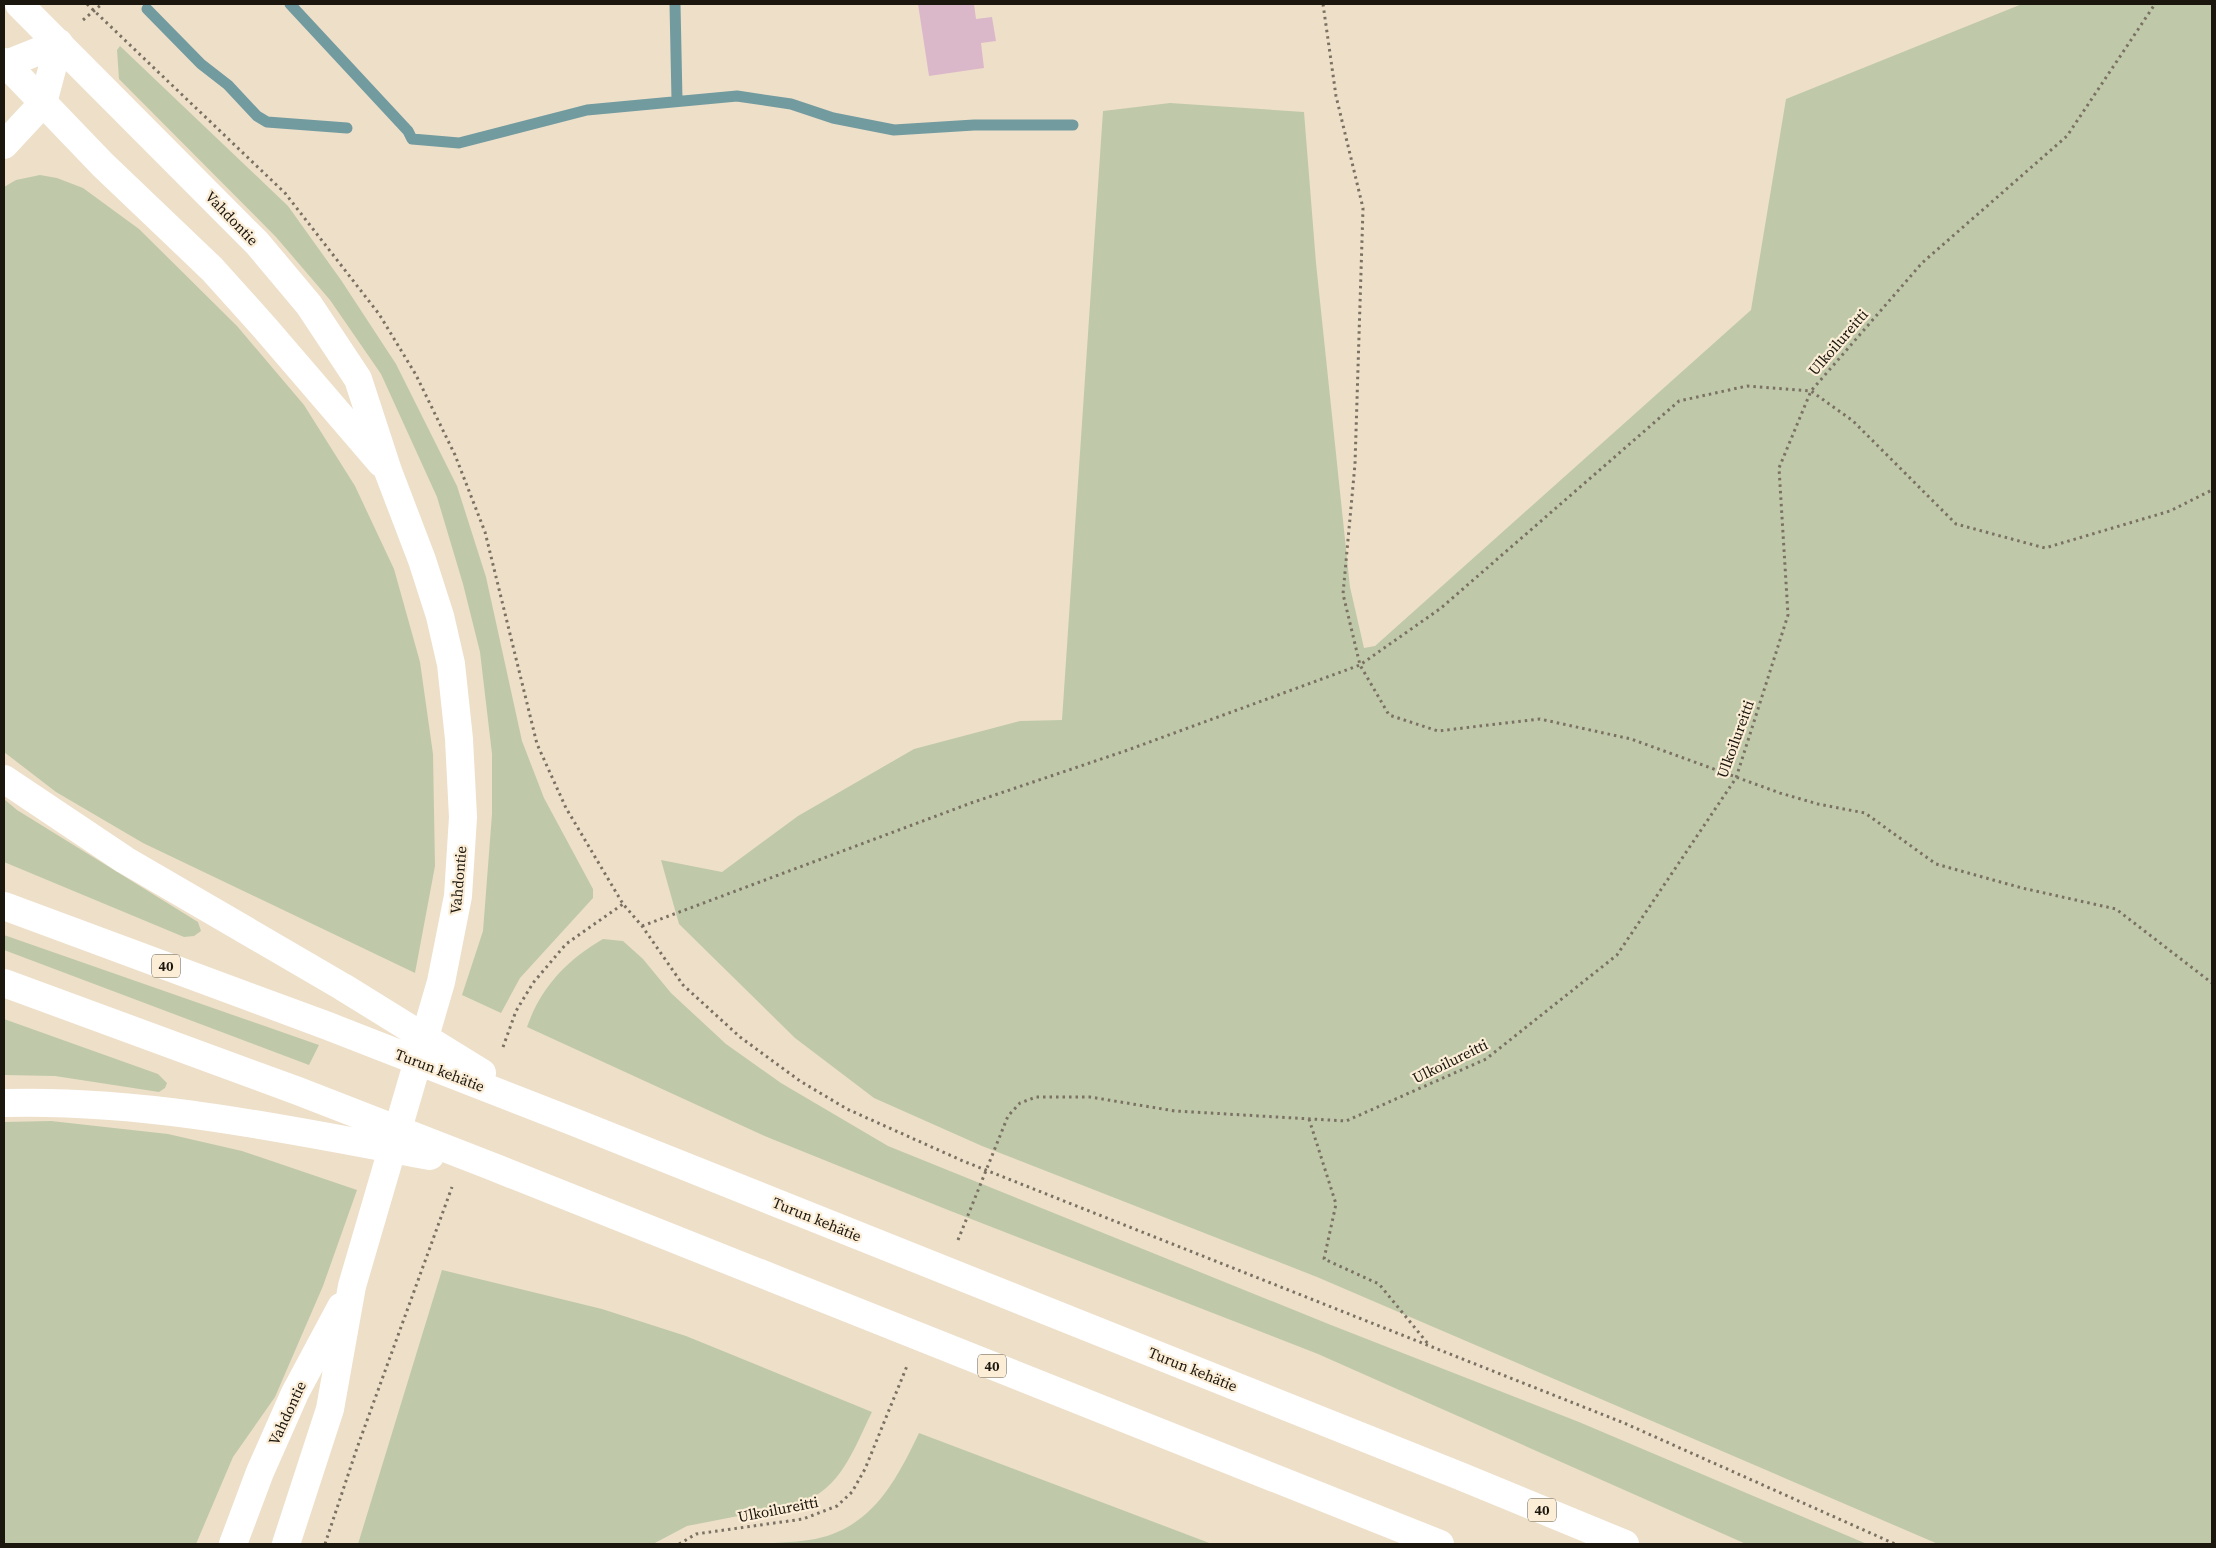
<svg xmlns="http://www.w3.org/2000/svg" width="2216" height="1548" font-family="'Source Serif 4',serif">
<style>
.green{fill:#bfc9aa}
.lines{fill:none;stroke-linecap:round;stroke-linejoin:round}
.stream{stroke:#729ba0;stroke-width:11}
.building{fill:#dbb8c9}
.path{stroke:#7a7162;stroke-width:3;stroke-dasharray:2.5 4;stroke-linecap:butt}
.tertiary{stroke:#fff;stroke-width:28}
.trunk{stroke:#fff;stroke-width:28}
.labels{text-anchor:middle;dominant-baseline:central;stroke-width:4.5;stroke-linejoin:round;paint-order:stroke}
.shield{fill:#fbedd6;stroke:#5e564a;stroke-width:1}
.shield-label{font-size:14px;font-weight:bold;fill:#1b160e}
.street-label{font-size:15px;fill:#1b160e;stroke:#fbedd6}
</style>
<rect width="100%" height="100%" fill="#eedfc9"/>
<path class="green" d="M2022 4H2212V1544H1938L1317 1277 982 1146 874 1098 795 1038 679 924 661 860 722 872 798 816 914 749 1020 721 1062 720 1103 111 1170 103 1304 112 1316 263 1350 587 1364 648 1375 646 1751 310 1786 99Z
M120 46 288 206 341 280 396 364 457 486 486 577 522 741 544 798 593 889V898L520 978 501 1013 462 995 483 931 492 814V754L480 652 463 584 437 497 381 374 330 300 276 237 119 79 117 50Z
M40 175 57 178 83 188 139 229 237 326 304 405 355 486 394 569 420 662 433 754 435 866 415 973 143 843 56 792 4 752V187L16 180Z
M4 799 17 810 198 922 201 931 194 936 184 937 4 862Z
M4 935 316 1044 319 1045 309 1065 4 950Z
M603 939 623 941 643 959 671 993 726 1044 781 1083 888 1146 1331 1325 1579 1422 1867 1544H1746L1318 1354 948 1210 767 1137 527 1027C541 987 567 960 603 939Z
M4 1019 158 1074 167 1083 165 1088 159 1092 55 1076 4 1075Z
M51 1121 168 1134 242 1151 357 1190 323 1286 275 1397 233 1457 196 1544H4V1122Z
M442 1270 602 1309 686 1336 872 1412C853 1450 842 1488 799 1504L687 1526 653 1544H358Z
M919 1433 1212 1544H748C768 1543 789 1543 809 1540 870 1531 895 1483 919 1433Z"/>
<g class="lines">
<path class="stream" d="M290 4 408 131 412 139 459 143 587 110 737 96 791 104 833 118 894 130 974 125H1073
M675 4 677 100
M147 9 201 64 228 85 257 116 267 122 347 128"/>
</g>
<path class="building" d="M918 4H974L976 19 992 17 996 41 981 43 984 68 929 76Z"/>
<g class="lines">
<path class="path" d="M87 4 285 193 379 314 416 375 455 455 485 532 537 744 566 808 623 904 642 926 683 985 740 1037 800 1081 847 1109 963 1161 1624 1423 1895 1544
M1323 4 1336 96 1363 208 1355 464 1343 594 1360 665 1389 715 1438 731 1540 719 1631 739 1780 793 1818 804 1865 813 1936 864 2022 888 2116 909 2212 983
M83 20 102 4
M642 926 971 803 1125 751 1360 665 1441 608 1679 401 1747 386 1811 391 1853 421 1956 524 2045 548 2170 511 2212 490
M503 1047 516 1011 533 983 566 944 623 904
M1309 1119 1336 1204 1324 1259 1379 1284 1429 1345
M958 1240 1008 1116 1020 1103 1036 1097H1090L1175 1111 1346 1121 1486 1059 1617 955 1736 778 1788 615 1779 468 1811 391 1922 263 2067 136 2155 4
M325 1544 357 1448 452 1187
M679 1544 696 1534 803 1519 837 1506 852 1492 865 1469 907 1366"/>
<path class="tertiary" d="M19 4 257 243 309 305 358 379 388 471 422 560 440 616 451 664 459 739 463 817 458 896 441 982 352 1286 330 1409 286 1544
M4 62 103 165 212 269 265 328 381 463
M233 1544 260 1472 295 1393 341 1307"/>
<path class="trunk" d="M4 65 59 43
M4 145 43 103 59 43
M4 779 125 860 343 987 482 1073
M4 906 328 1026 574 1122 1460 1476 1625 1544
M4 983 298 1091 491 1166 1440 1544
M4 1103C148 1099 289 1130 430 1156"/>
</g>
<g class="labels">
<g class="shield">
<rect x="152" y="954.5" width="28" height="23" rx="4"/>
<rect x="978" y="1354.5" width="28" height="23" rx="4"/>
<rect x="1528" y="1498.5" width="28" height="23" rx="4"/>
</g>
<g class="shield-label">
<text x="166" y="966">40</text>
<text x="992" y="1366">40</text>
<text x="1542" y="1510">40</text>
</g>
<g class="street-label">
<text transform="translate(232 218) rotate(46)">Vahdontie</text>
<text transform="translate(1838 342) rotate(-49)">Ulkoilureitti</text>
<text transform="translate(1735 739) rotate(-70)">Ulkoilureitti</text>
<text transform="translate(458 880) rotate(-85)">Vahdontie</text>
<text transform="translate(1450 1061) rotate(-26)">Ulkoilureitti</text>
<text transform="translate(440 1070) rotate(21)">Turun kehätie</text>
<text transform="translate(817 1219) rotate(22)">Turun kehätie</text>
<text transform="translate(1193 1369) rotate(22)">Turun kehätie</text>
<text transform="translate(287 1413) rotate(-65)">Vahdontie</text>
<text transform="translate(778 1509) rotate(-11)">Ulkoilureitti</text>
</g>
</g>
<rect width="2216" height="1548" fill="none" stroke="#1b160e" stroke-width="10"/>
</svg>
